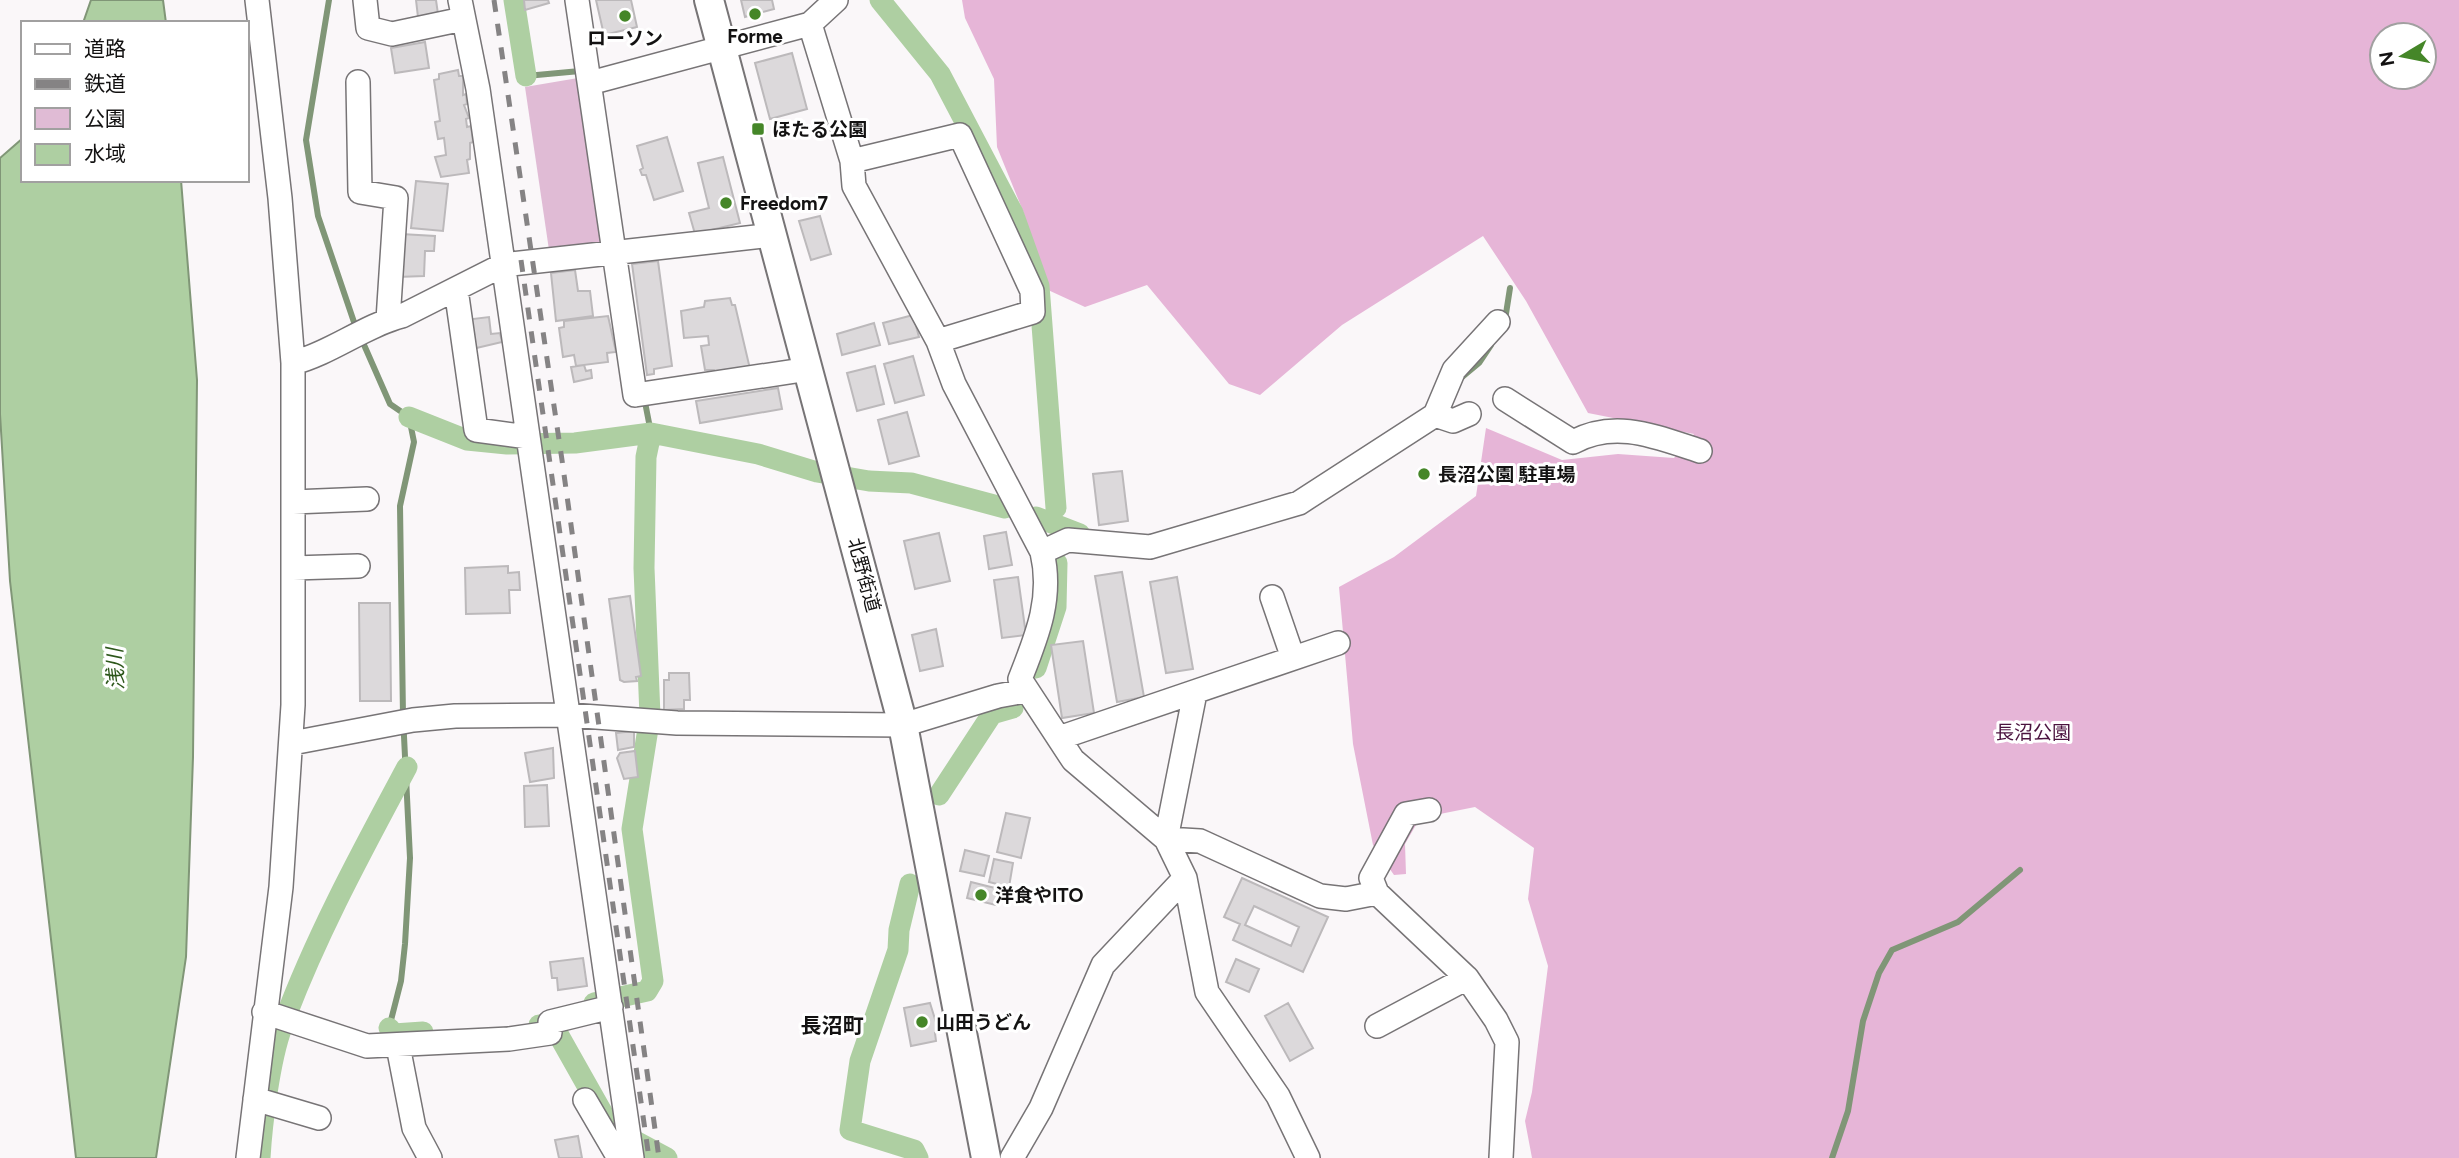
<svg xmlns="http://www.w3.org/2000/svg" width="2459" height="1158" font-family="Figtree,'Noto Sans JP',sans-serif">
<style>
.green{fill:#e0bbd5}
.forest{fill:#e6b5d7;fill-rule:evenodd}
.water{fill:#aecfa2;stroke:#809677;stroke-width:2}
.lines{fill:none;stroke-linecap:round;stroke-linejoin:round}
.stream{stroke:#809677;stroke-width:6}
.canal{stroke:#aecfa2;stroke-width:21}
.building{fill:#dcd9db;stroke:#bcb9bb;stroke-width:2;fill-rule:evenodd}
.minor-casing{stroke:#777476;stroke-width:26}
.major-casing{stroke:#777476;stroke-width:32}
.minor{stroke:#fff;stroke-width:23}
.major{stroke:#fff;stroke-width:28}
.rail{stroke:#858384;stroke-width:5;stroke-dasharray:12 12;stroke-linecap:butt}
.poi-dot{fill:#458628;stroke:#fff;stroke-width:2.5}
.labels{text-anchor:middle;dominant-baseline:central;stroke-width:6;stroke-linejoin:round;paint-order:stroke}
.poi-label{font-size:19px;font-weight:bold;fill:#131212;stroke:#fff;text-anchor:start}
.street-label{font-size:19px;fill:#131212;stroke:#fff}
.park-label{font-size:19px;fill:#4a123e;stroke:#fff}
.water-label{font-size:21px;font-style:italic;fill:#2d571b;stroke:#fff}
.neighbourhood-label{font-size:21px;font-weight:bold;fill:#131212;stroke:#fff}
</style>
<rect width="100%" height="100%" fill="#faf7f9"/>
<path class="green" d="M578 78 603 243 549 250 525 87Z"/>
<path class="forest" d="M962 0H2459V1158H1532L1525 1121 1532 1092 1548 966 1528 899 1534 848 1475 807 1420 818 1405 844 1406 874 1394 875 1373 845 1353 744 1339 587 1394 557 1476 496 1486 428 1562 460 1618 454 1674 458 1694 434 1588 413 1526 301 1483 236 1342 325 1260 395 1229 384 1147 285 1085 307 1048 290 1023 211 997 147 994 79 965 18ZM2382 35H2424V77H2382Z"/>
<path class="water" d="M91 0H163L166 23H83Z
M23 138V180H181L197 380 193 757 186 957 156 1158H76L10 581 0 414V158Z"/>
<g class="lines">
<path class="stream" d="M329 0 306 140 318 216 356 328
M526 76 580 71
M1505 320 1510 288
M361 338 390 404 409 417 414 442 400 506 403 716 410 858 405 944 401 981 389 1028 390 1042
M1461 378 1479 363 1491 345
M644 397 651 433
M1832 1158 1848 1111 1863 1021 1879 973 1892 950 1958 922 2020 870"/>
<path class="canal" d="M514 0 526 76
M880 0 940 74 1013 213 1039 286 1056 508
M409 417 467 440 507 444 575 443 651 433 758 454 817 472 869 481 911 483 1005 508
M1036 517 1080 534
M1036 668 1056 607 1057 563
M939 795 992 714 1013 708
M910 884 899 930 898 950 860 1061 850 1130 914 1150 918 1158
M594 1003 647 991 653 981 632 829 650 716 644 568 646 457 651 433
M539 1025H544L558 1034 611 1128 667 1158
M389 1028 394 1034 423 1032
M260 1158C262 1123 270 1059 282 1027 315 937 362 851 407 767"/>
</g>
<path class="building" d="M416 0H436L438 14 418 17Z
M524 0H548L549 3 525 10Z
M596 0H631L637 27 604 35Z
M741 0H772L774 9 745 17Z
M425 42 429 68 395 73 391 48Z
M792 53 807 109 770 119 755 63Z
M458 70 459 76H463V95L466 94 467 104 464 105 469 118 466 119 467 127 471 126 473 142 470 143V159L467 160 469 173 441 177 435 157 446 155 444 138 438 139 435 122 440 121 434 80 439 79V74Z
M667 137 683 191 654 200 646 175H642L640 170 643 168 637 146Z
M723 157 740 223 695 234 689 213 709 208 698 163Z
M416 181 448 184 443 231 411 228Z
M820 216 831 254 811 260 799 221Z
M401 234 435 236 434 251H425L424 276 398 277Z
M658 261 672 366 654 369V374L647 375 632 264Z
M575 270 578 291H590L593 316 556 321 551 273Z
M730 298 732 305H735L750 369 716 374 714 370H705L701 346 709 345 708 336 684 338 681 311 704 307 705 301Z
M913 315 919 337 889 344 883 323Z
M608 316 616 352 607 353 608 362 576 366 574 355 563 357 559 328 564 327V321Z
M489 317 491 334 500 333 502 342 468 350 464 320Z
M874 323 880 345 842 355 837 334Z
M913 356 924 395 895 403 884 364Z
M584 365 586 371 591 370 592 378 574 382 571 367Z
M875 366 884 404 857 411 847 373Z
M778 388 782 409 700 423 696 401Z
M907 412 919 456 889 464 878 420Z
M1122 471 1128 521 1099 525 1093 474Z
M1006 532 1012 565 989 569 984 536Z
M939 533 950 581 915 589 904 541Z
M508 566V573L519 572 520 590H509L510 613 466 614 465 568Z
M1122 572 1144 697 1117 702 1095 576Z
M1018 577 1026 635 1002 638 994 580Z
M1177 577 1193 669 1166 673 1150 582Z
M630 596 641 676 636 677 637 681 624 682 620 680 609 599Z
M359 603H390L391 701H360Z
M936 629 943 666 920 671 912 635Z
M1083 641 1094 713 1062 718 1051 645Z
M669 673H689L690 700H684V709L664 710V680H669Z
M634 731V747L618 750 616 733Z
M553 748 554 778 530 782 525 753Z
M635 751 638 777 624 779 617 758 620 753Z
M547 785 549 826 525 827 524 786Z
M1006 813 1030 818 1021 858 997 852Z
M965 850 989 856 984 876 960 871Z
M994 859 1013 863 1009 887 989 882Z
M1242 878 1328 917 1303 972 1233 940 1240 924 1224 917ZM1254 906 1299 927 1291 946 1245 925Z
M971 882 999 889 996 905 967 898Z
M583 958 587 986 558 990 557 978H552L550 962Z
M1236 959 1259 969 1249 992 1226 982Z
M930 1003 939 1032 935 1033 936 1041 911 1046 904 1008Z
M1288 1003 1313 1048 1290 1061 1265 1016Z
M578 1136 582 1158H559L555 1140Z"/>
<g class="lines">
<g class="minor-casing">
<path id="minor" d="M365 0 368 28 392 34 463 19
M460 0 478 89 632 1158
M577 0 635 395 809 369
M810 24 852 161 854 186 938 341 954 384 1042 552C1053 598 1037 636 1020 679L1073 760 1166 839 1185 878 1207 992 1278 1096 1308 1158
M358 82 360 192 396 198 388 320
M590 83 810 24 836 0
M852 161 960 135 1032 291 1033 312 938 341
M456 289 476 430 528 437
M293 363C331 353 364 326 402 316L503 265 773 235
M1505 399 1573 442C1616 419 1656 437 1700 451
M1435 415 1453 421 1469 414
M293 502 367 499
M1042 552 1068 540 1150 547 1299 503 1435 415 1454 370 1498 322
M293 568 358 566
M1272 597 1293 658
M1059 738 1338 643
M292 743 413 720 455 716 569 715 677 723 903 725 998 696 1025 691
M1166 839 1200 841 1320 896 1346 899 1377 893 1467 978 1496 1020 1507 1042 1501 1158
M1166 839 1195 693
M1377 893 1371 878 1406 814 1429 810
M264 1012 367 1046 509 1039 550 1033V1022L611 1007
M1377 1026 1467 978
M398 1046 414 1128 430 1158
M255 1099 319 1118
M585 1100 619 1158
M248 1158 281 887 293 705V363L280 198 257 0
M1012 1158 1041 1108 1103 965 1185 878"/>
</g>
<g class="major-casing">
<path id="major" d="M709 0 903 725 986 1158"/>
</g>
<use href="#minor" class="minor"/>
<use href="#major" class="major"/>
<path class="rail" d="M494 0 562 460 659 1158
M521 260 649 1158"/>
</g>
<g class="poi-dot">
<circle cx="755" cy="14" r="7"/>
<circle cx="625" cy="16" r="7"/>
<rect x="751" y="122" width="14" height="14" rx="3.5"/>
<circle cx="726" cy="203" r="7"/>
<circle cx="1424" cy="474" r="7"/>
<circle cx="981" cy="895" r="7"/>
<circle cx="922" cy="1022" r="7"/>
</g>
<g class="labels">
<g class="poi-label">
<text x="755" y="36" text-anchor="middle">Forme</text>
<text x="625" y="38" text-anchor="middle">ローソン</text>
<text x="772" y="129">ほたる公園</text>
<text x="740" y="203">Freedom7</text>
<text x="1438" y="474">長沼公園 駐車場</text>
<text x="995" y="895">洋食やITO</text>
<text x="936" y="1022">山田うどん</text>
</g>
<g class="street-label">
<text transform="translate(864 575) rotate(75)">北野街道</text>
</g>
<g class="park-label">
<text x="2033" y="732">長沼公園</text>
</g>
<g class="water-label">
<text transform="translate(115 669) rotate(-92)">浅川</text>
</g>
<g class="neighbourhood-label">
<text x="832" y="1025">長沼町</text>
</g>
</g>
<rect x="21" y="21" width="228" height="161" fill="#ffffff" stroke="#a1a0a0" stroke-width="2"/>
<rect x="35" y="44" width="35" height="10" fill="#ffffff" stroke="#a1a0a0" stroke-width="2"/>
<text x="84" y="56" font-size="21" fill="#131212">道路</text>
<rect x="35" y="79" width="35" height="10" fill="#858384" stroke="#a1a0a0" stroke-width="2"/>
<text x="84" y="91" font-size="21" fill="#131212">鉄道</text>
<rect x="35" y="108" width="35" height="21" fill="#e0bbd5" stroke="#a1a0a0" stroke-width="2"/>
<text x="84" y="126" font-size="21" fill="#131212">公園</text>
<rect x="35" y="144" width="35" height="21" fill="#aecfa2" stroke="#a1a0a0" stroke-width="2"/>
<text x="84" y="161" font-size="21" fill="#131212">水域</text>
<g transform="translate(2403 56) rotate(260)"><circle r="33" fill="#ffffff" stroke="#a1a0a0" stroke-width="2"/>
<path d="M0-5L12 26L0 18L-12 26Z" fill="#458628"/>
<text y="-10" font-size="19" font-weight="bold" text-anchor="middle" fill="#131212">N</text>
</g>
</svg>
